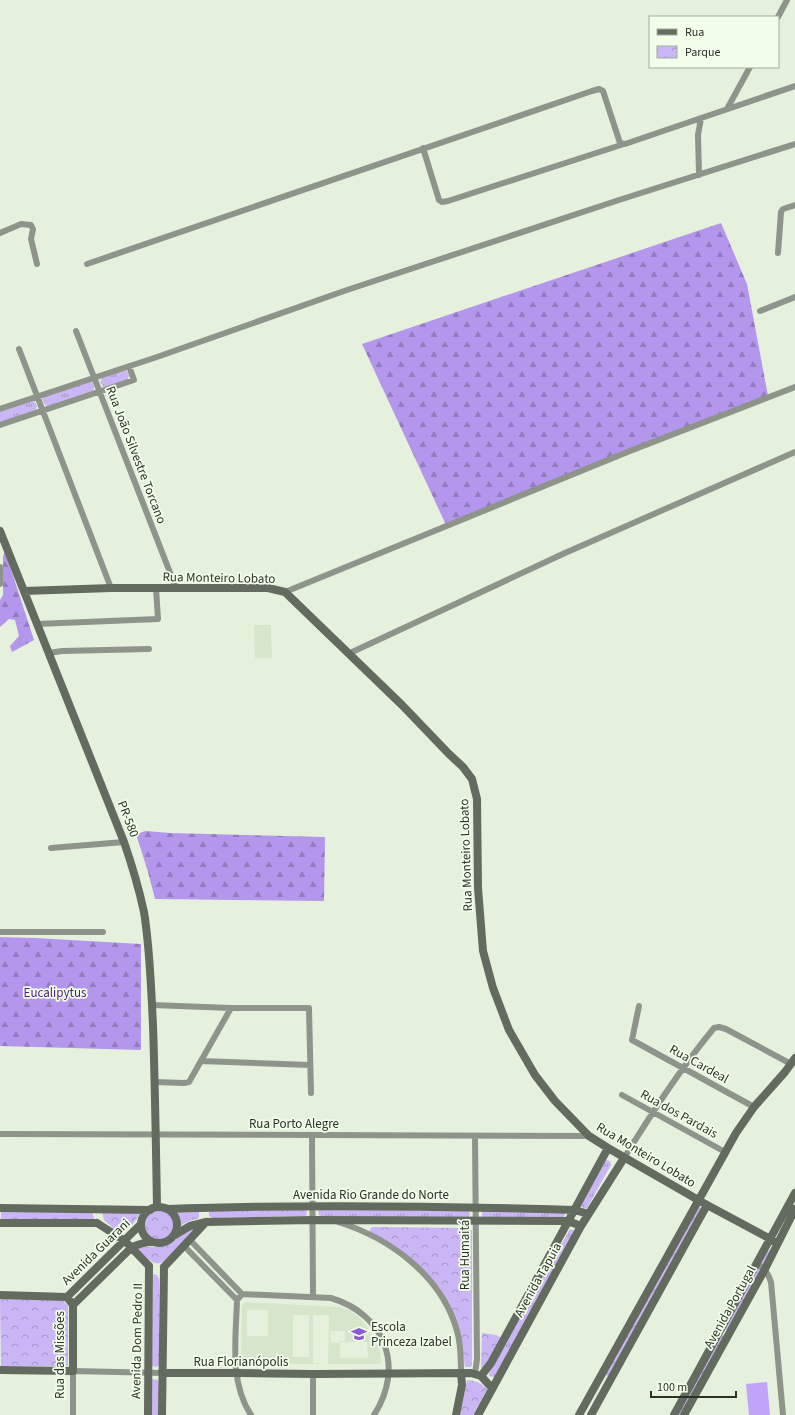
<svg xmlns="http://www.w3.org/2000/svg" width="795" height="1415" font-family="'Source Sans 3',sans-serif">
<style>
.built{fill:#d6e6cb;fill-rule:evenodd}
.grass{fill:url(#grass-tufts)}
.forest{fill:url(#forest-firs)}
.park{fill:url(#park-crowns)}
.water{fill:#c1a3fa}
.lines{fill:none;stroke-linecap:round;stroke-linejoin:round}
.street{stroke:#8f948b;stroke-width:6}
.secondary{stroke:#636a5e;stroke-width:8}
.labels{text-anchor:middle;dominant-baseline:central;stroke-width:3.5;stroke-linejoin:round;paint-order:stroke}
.street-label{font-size:13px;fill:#2d3129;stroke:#f2feea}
.park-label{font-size:13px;fill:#4b1d80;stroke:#f2feea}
.poi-label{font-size:13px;fill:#2d3129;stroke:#f2feea;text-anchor:start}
</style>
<defs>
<pattern id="grass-tufts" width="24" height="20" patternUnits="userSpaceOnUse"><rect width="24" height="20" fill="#cab6f4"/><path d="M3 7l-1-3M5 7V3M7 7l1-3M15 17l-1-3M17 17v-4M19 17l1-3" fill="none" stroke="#a495c6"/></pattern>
<pattern id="forest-firs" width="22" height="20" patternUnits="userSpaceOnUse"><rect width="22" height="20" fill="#b496ec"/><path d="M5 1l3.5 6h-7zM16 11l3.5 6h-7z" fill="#937bbf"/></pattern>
<pattern id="park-crowns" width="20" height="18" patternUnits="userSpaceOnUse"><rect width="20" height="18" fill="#cab6f4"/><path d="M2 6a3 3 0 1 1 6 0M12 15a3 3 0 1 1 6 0" fill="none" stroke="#a495c6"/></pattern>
</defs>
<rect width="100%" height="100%" fill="#e5f1dd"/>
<path class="built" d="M254 625H271L272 658H255Z
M245 1302 340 1307 351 1311 361 1319 377 1341 380 1352 381 1364H241L242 1305ZM247 1310H268V1336H247ZM293 1315H309V1357H293ZM313 1315H329L328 1364 313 1363ZM330 1331H345V1341H339L338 1343 331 1342ZM340 1342H367L368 1358H340Z"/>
<path class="grass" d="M125 370 128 372 129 376 127 380 105 387 103 386 100 382 102 378Z
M91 381C94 383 95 388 93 391L47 406C44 404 41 401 43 397Z
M33 401 35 402 37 406 36 410 0 422V412Z
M606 1160 610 1161 611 1165 587 1208 584 1209 580 1205Z
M320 1209 468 1210 470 1214 468 1219 321 1217 319 1215 318 1211Z
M484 1210 565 1213 564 1218 482 1217V1212Z
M570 1229 575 1231 496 1378 489 1376V1373Z
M155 1274 157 1275 159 1279V1365L156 1367 152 1366 153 1275Z
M152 1379 158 1380 159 1383V1415H150L151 1381Z"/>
<path class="forest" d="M721 223 747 284 768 396 446 525 362 344Z
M5 551 34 640 12 652 10 646 19 636 15 620 9 619 0 627V600L3 595V556Z
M146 831 170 833 325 837 324 901 155 899 148 872 136 834Z
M0 937 35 938 141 944V1050L0 1046Z"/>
<path class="park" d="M698 1206 702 1209 608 1377 605 1374Z
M145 1225a15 15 0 1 1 30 0a15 15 0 1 1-30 0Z
M209 1210H306L307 1213 306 1216 212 1218 209 1216Z
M102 1211H140C138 1221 129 1227 122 1234H120L104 1220Z
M175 1211H199V1218L187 1222 180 1226 178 1216Z
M1 1212H92L94 1218 92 1220 1 1221Z
M198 1227 163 1262C153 1267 145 1256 138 1250L139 1247H157L170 1244 185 1231Z
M372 1227 466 1228 472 1230V1365L471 1367H465C463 1355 462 1343 459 1331 447 1280 411 1258 370 1232V1229Z
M768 1250 770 1252 727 1330 724 1329Z
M0 1297 61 1298 68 1306V1366H1Z
M482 1333 496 1335 502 1338 486 1369 482 1370 481 1367Z
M721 1335 724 1336 681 1415H677Z
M467 1380C473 1380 485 1384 487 1390L473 1415H460Z"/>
<path class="water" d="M767 1382 770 1415H749L746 1384Z"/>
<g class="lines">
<path class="street" d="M778 17 787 0
M727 109 750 67
M423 148 439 200 442 202 448 201 624 144
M699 175 698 135 701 118
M0 233 21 224 31 225 33 229 31 239 37 264
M778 253 781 212 783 209 795 205
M87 264 592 91 599 89 603 91 620 143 625 144 795 86
M760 311 795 297
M76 331 176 588
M19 349 111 588
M0 409 157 357 347 290 619 200 795 144
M0 425 134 380 129 366
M0 567V584
M285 592 630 451 795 387
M37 624 158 619 156 588
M49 653 62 651 149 649
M350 653 565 553 795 452
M51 848 124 842
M0 932H103
M152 1005 231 1008H309L311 1093
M639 1006 632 1040 754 1107
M201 1061 310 1065
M155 1082 184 1083 189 1082 231 1008
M622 1095 725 1152
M0 1134 589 1136
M312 1135 313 1297
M475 1136 477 1359 475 1374
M624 1158C652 1113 680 1069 714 1028L719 1027 726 1029 791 1064
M338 1222C390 1238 442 1276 457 1331 461 1344 461 1359 461 1373
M190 1240 242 1294
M184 1246 237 1300
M757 1264C765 1269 768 1273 771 1282L783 1415
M73 1415V1371L162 1373
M251 1415C229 1382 236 1338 237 1300L242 1294 331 1298C385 1314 405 1367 374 1415
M313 1415V1374"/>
<path class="secondary" d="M0 531 124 842C132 865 139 889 144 912 150 949 151 987 153 1025 155 1085 156 1146 157 1207
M24 591 111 588H268L285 592 402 705 449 754 463 767 472 779 477 799 478 888 483 951 493 988 509 1030 535 1075 555 1101 589 1136 608 1148 707 1205 778 1243
M141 1225a18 18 0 1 1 36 0a18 18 0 1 1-36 0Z
M0 1208 150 1210
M167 1209C303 1204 439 1206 575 1210L588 1214
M0 1223H97
M97 1223 125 1241 149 1266
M173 1236 190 1226 206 1222 313 1220 568 1221 581 1226
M164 1267 206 1222
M0 1295 67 1297
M67 1297 141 1224
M73 1305 131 1248C138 1244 145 1242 153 1242
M0 1370 73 1371V1305L67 1297
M162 1373H236L313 1374 471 1373 481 1376 492 1388
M481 1376 491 1363 608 1148
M148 1415 149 1266
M162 1415 164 1267
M456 1415 462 1385 461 1373
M478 1415 581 1226 624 1158
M579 1415 736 1133 754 1107 785 1072 795 1058
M591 1415 707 1205
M674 1415 795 1193
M684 1415 765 1269 795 1209"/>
</g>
<defs>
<g id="school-bare" transform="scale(1.2)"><path d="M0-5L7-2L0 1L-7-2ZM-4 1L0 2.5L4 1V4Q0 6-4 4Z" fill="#8b5ad3" stroke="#f2feea" stroke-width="2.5" paint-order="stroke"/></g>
</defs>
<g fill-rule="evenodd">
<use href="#school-bare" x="359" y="1334"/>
</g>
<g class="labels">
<g class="street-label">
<text transform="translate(136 455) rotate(69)">Rua João Silvestre Torcano</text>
<text transform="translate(219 578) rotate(1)">Rua Monteiro Lobato</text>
<text transform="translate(128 819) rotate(69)">PR-580</text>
<text transform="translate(466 855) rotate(-92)">Rua Monteiro Lobato</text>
<text transform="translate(699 1064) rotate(29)">Rua Cardeal</text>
<text transform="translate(679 1114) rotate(29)">Rua dos Pardais</text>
<text x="294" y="1124">Rua Porto Alegre</text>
<text transform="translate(646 1155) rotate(31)">Rua Monteiro Lobato</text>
<text x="371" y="1195">Avenida Rio Grande do Norte</text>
<text transform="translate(96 1252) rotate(-44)">Avenida Guarani</text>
<text transform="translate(465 1255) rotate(-90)">Rua Humaitá</text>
<text transform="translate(538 1280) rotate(-61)">Avenida Tapuia</text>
<text transform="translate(730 1307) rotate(-61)">Avenida Portugal</text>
<text transform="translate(137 1341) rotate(-89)">Avenida Dom Pedro II</text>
<text transform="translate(60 1355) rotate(-90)">Rua das Missões</text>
<text x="241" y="1362">Rua Florianópolis</text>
</g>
<g class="park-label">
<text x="55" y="993">Eucalipytus</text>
</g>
<g class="poi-label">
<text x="371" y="1327">Escola<tspan x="371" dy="15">Princeza Izabel</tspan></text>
</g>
</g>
<rect x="649" y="16" width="130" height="52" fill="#f2feea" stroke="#a3ac9d"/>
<rect x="657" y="29" width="20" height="6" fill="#636a5e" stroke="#a3ac9d"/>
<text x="685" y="36" font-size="12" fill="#2d3129">Rua</text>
<rect x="657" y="46" width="20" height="12" fill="url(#park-crowns)" stroke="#a3ac9d"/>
<text x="685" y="56" font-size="12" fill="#2d3129">Parque</text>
<path d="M651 1391v6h85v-6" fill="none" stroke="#2d3129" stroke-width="2"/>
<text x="657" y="1391" font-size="12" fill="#2d3129" stroke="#f2feea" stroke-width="3" paint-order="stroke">100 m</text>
</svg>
